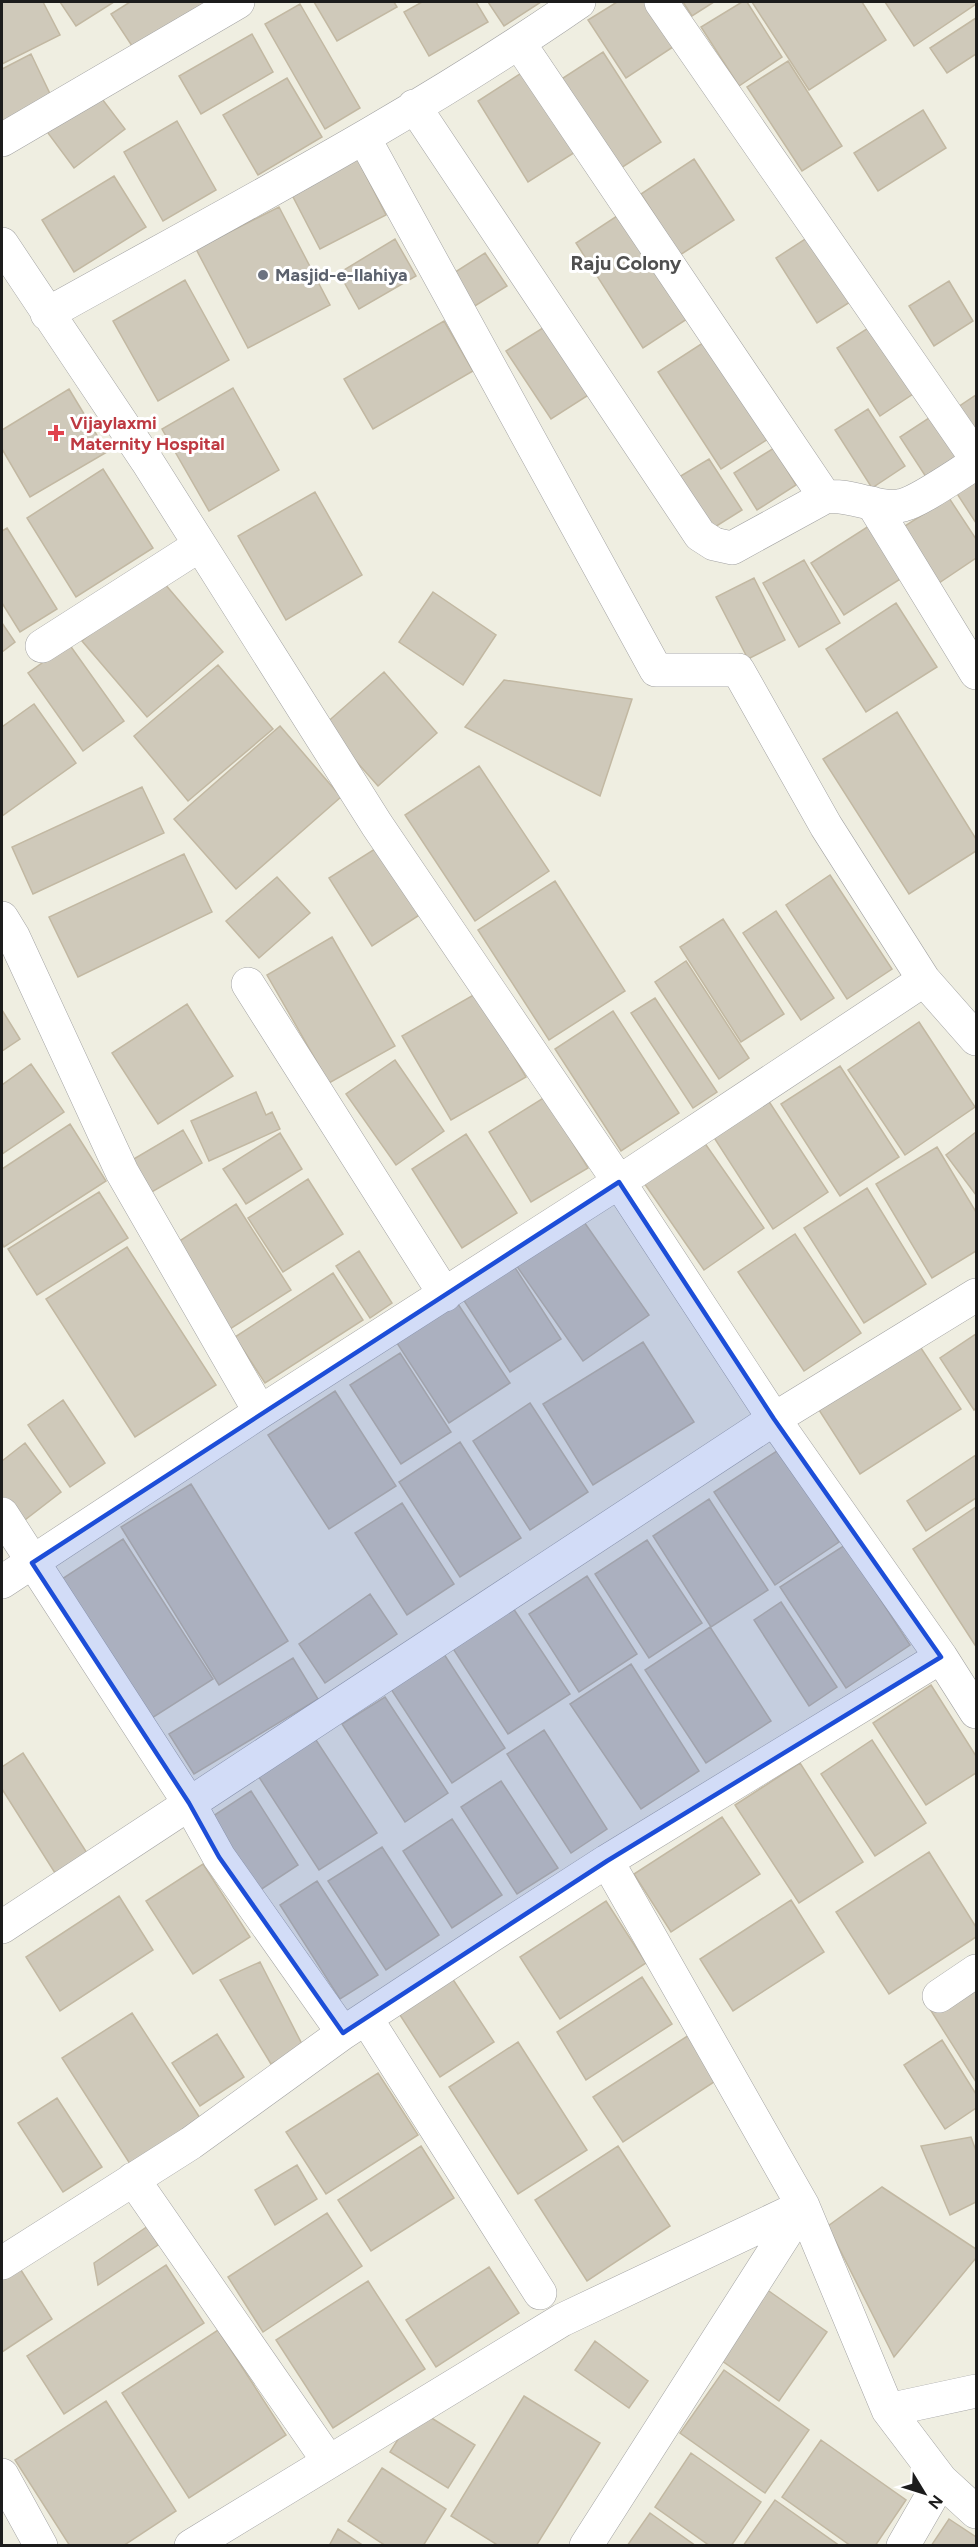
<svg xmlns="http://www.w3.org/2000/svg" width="978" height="2547" font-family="Figtree,sans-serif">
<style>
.building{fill:#cfc9ba;stroke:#c2b8a2;stroke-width:1.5}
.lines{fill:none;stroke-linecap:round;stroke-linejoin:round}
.minor-casing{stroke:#a3a3a3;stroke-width:34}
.minor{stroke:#fff;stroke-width:33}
.marked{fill:#1d4ed8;fill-opacity:0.2;stroke:#1d4ed8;stroke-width:4.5;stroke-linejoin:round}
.worship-dot{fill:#6b7280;stroke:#fff;stroke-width:2}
.health-dot{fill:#e0444e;stroke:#fff;stroke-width:2}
.labels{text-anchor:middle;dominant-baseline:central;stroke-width:6;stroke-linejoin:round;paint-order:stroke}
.worship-label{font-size:18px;font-weight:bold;fill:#5b616d;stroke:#fff;text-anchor:start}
.health-label{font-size:18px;font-weight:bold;fill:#be3a42;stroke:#fff;text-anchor:start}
.neighbourhood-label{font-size:20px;font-weight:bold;fill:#4f4f4f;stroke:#fff}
</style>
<rect width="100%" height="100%" fill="#efeee1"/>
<path class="building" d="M2 2H43L60 35 2 64Z
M60 2H114L76 26Z
M130 2H206L208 5 136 52 111 14Z
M314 2H394L397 7 337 41Z
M422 2H476L488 22 429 56 404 12Z
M488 2H541L504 26Z
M617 2H648L676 45 626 78 588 20Z
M683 2H714L692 16Z
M742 2H747L782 57 739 86 701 27Z
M752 2H862L886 40 809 90Z
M885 2H976V4L914 46Z
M300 4 360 108 325 129 265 24Z
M976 18V54L947 73 930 48Z
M252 34 273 72 201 114 179 76Z
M603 52 661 142 618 170 560 80Z
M31 54 52 98 2 123V69Z
M788 61 842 146 802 171 747 87Z
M529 68 580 149 528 182 478 101Z
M287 78 322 137 258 175 223 115Z
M96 91 125 129 74 168 45 129Z
M923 110 946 148 878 191 854 153Z
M177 121 216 190 163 221 124 152Z
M357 158 386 215 320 249 291 193Z
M694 159 734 220 680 255 641 194Z
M114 176 146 227 74 272 42 220Z
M279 207 330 305 248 348 196 249Z
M623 212 690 317 643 348 576 243Z
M816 232 858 297 817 323 776 258Z
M395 239 416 276 359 309 339 273Z
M485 253 507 286 470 309 449 276Z
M185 280 229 360 158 401 113 321Z
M949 281 973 321 934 346 909 306Z
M444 321 473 371 373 429 344 379Z
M876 323 919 390 880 416 837 348Z
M546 326 590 394 551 419 506 351Z
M712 337 776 434 721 469 658 372Z
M233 388 279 470 209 511 162 429Z
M69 389 107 452 30 497 2 449V430Z
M976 395V439L955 409Z
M868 409 905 466 872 488 835 430Z
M935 414 963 458 928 480 900 437Z
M774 448 796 485 757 510 734 473Z
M709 459 742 510 707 532 674 480Z
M103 469 153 548 76 597 27 518Z
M976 474V523L954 489Z
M315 492 362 575 286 620 238 536Z
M949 498 976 539V558L933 587 897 531Z
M872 524 905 576 844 615 811 563Z
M7 528 57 609 20 632 2 603V531Z
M804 560 840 623 799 647 763 583Z
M158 576 223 652 147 717 82 641Z
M754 578 785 640 748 659 716 597Z
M433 592 496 635 463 685 399 642Z
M896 603 937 667 866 712 826 649Z
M2 623 15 642 2 652Z
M69 644 124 721 83 751 28 673Z
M218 665 273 729 188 801 134 736Z
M384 672 437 733 378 786 324 725Z
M504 680 632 699 600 796 465 727Z
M34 704 76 763 2 816V727Z
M897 712 976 839V851L909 894 823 759Z
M280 726 341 797 236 889 174 819Z
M479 766 549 871 475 921 405 815Z
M142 787 164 833 33 894 12 847Z
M378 847 421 914 372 946 329 878Z
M184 854 212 912 78 977 49 917Z
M830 875 892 969 847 999 786 905Z
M277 877 310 913 259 958 226 921Z
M555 881 625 991 549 1040 478 930Z
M776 911 834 998 801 1020 743 933Z
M723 919 784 1014 741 1042 680 947Z
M332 937 395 1046 329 1083 267 975Z
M686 961 749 1058 719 1079 655 982Z
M477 993 526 1077 451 1120 402 1036Z
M655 998 717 1092 693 1108 631 1013Z
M187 1004 233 1076 158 1124 112 1053Z
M2 1010 20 1039 2 1051Z
M613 1011 679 1113 621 1151 555 1049Z
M919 1022 975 1107 905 1155 848 1070Z
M395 1060 444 1131 396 1165 346 1094Z
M31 1064 64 1112 2 1154V1085Z
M840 1066 899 1157 840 1196 781 1104Z
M256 1092 266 1115 272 1112 280 1129 209 1161 191 1121Z
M545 1097 588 1168 531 1202 489 1132Z
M768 1100 828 1192 773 1229 713 1136Z
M70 1124 106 1181 4 1247 2 1243V1169Z
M183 1130 202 1163 150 1193 132 1160Z
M976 1132V1195L946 1155Z
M280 1133 302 1169 246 1204 223 1169Z
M466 1134 517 1213 462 1248 412 1169Z
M704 1142 764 1228 704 1270 644 1183Z
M937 1147 976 1212V1251L932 1278 876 1184Z
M308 1179 343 1234 283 1272 248 1218Z
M867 1188 926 1284 864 1323 804 1228Z
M99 1192 128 1238 37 1295 8 1249Z
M236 1204 291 1290 230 1329 178 1242Z
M582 1219 649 1315 583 1361 516 1265Z
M795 1234 861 1333 804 1371 738 1272Z
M127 1247 216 1385 135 1437 46 1299Z
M359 1251 392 1303 370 1318 336 1266Z
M512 1263 561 1339 510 1372 461 1296Z
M333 1273 363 1320 265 1383 235 1337Z
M456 1301 510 1383 449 1423 395 1340Z
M976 1334V1408L974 1410 940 1358Z
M643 1342 694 1422 593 1485 543 1404Z
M919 1345 961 1409 860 1474 819 1410Z
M400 1353 451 1432 401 1464 350 1385Z
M335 1391 396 1486 329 1529 268 1435Z
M63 1400 105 1463 70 1487 28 1425Z
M530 1403 588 1492 530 1530 473 1441Z
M460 1442 521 1538 460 1577 399 1482Z
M25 1443 61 1492 21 1523 2 1497V1461Z
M780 1449 839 1542 775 1585 714 1492Z
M976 1455V1498L926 1531 907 1501Z
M191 1484 288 1641 219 1685 121 1527Z
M709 1499 768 1590 711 1627 653 1536Z
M402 1503 454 1584 407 1615 355 1533Z
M976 1507V1644L975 1645 913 1549Z
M123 1539 213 1679 152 1718 62 1579Z
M647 1540 702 1623 649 1658 595 1574Z
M845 1545 910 1645 846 1688 780 1587Z
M587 1576 637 1654 579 1692 529 1614Z
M370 1594 397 1634 325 1683 299 1644Z
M781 1602 837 1687 809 1706 754 1620Z
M513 1608 570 1694 508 1734 452 1647Z
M710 1627 771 1721 706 1763 645 1670Z
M442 1651 505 1748 452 1783 389 1686Z
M293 1658 318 1699 194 1774 169 1734Z
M631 1664 699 1771 641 1809 570 1704Z
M931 1685 976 1756V1773L926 1805 873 1723Z
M385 1697 448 1793 405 1822 342 1724Z
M544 1730 607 1829 571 1853 507 1754Z
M314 1737 377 1833 319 1870 257 1774Z
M872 1740 926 1823 875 1856 821 1774Z
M23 1753 87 1853 55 1873 2 1789V1767Z
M800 1763 863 1862 799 1903 735 1805Z
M501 1781 558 1868 517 1894 461 1807Z
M251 1791 298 1865 254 1894 207 1820Z
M722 1817 760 1874 671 1932 634 1874Z
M452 1819 502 1895 452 1928 403 1851Z
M382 1847 439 1935 386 1970 328 1881Z
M929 1852 976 1927V1937L889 1994 836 1912Z
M203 1864 250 1937 193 1974 146 1901Z
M317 1881 378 1975 340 1999 280 1905Z
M119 1896 153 1950 60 2011 26 1957Z
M791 1900 824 1952 733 2011 700 1959Z
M606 1901 646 1963 560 2019 520 1957Z
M260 1962 304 2048 271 2064 220 1980Z
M976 1975V2082L928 2006Z
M642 1977 672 2024 586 2080 557 2032Z
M452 1978 494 2042 440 2077 398 2012Z
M132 2013 202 2121 132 2167 62 2058Z
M217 2034 244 2077 200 2106 172 2063Z
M689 2035 717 2080 623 2142 593 2097Z
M942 2040 976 2094V2108L945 2129 904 2065Z
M518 2042 587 2150 518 2194 449 2087Z
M378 2073 418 2135 326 2194 286 2132Z
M57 2098 102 2167 63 2192 18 2123Z
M971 2137 976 2151V2202L950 2215 921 2146Z
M421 2146 454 2198 371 2251 338 2200Z
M618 2146 670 2226 587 2281 535 2200Z
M297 2165 317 2199 275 2225 255 2190Z
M882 2187 976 2249V2258L894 2357 828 2226Z
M327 2213 362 2266 263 2332 228 2277Z
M148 2226 158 2245 98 2285 94 2263Z
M166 2265 204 2323 64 2414 27 2356Z
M19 2267 52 2319 2 2352V2278Z
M489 2267 519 2313 436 2367 406 2320Z
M368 2281 425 2369 333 2428 276 2340Z
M766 2289 827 2332 779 2401 718 2358Z
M218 2330 286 2435 189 2498 122 2393Z
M595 2341 648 2381 629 2408 575 2370Z
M724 2370 809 2430 765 2493 680 2433Z
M524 2396 600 2443 536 2546H499L451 2516Z
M106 2401 176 2511 123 2546H70L15 2460Z
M417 2409 475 2445 448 2488 390 2452Z
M821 2440 906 2500 875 2546H851L782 2497Z
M691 2453 761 2502 731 2546H710L655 2507Z
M382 2468 446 2509 423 2546H386L348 2521Z
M775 2500 840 2546H743Z
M650 2513 696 2546H627Z
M949 2519 976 2537V2546H931Z
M338 2529 364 2546H329Z"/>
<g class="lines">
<g class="minor-casing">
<path id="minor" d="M661 2 976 458
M519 43 825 497
M414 106 700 535 714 544 732 548 825 497C851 493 882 512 903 505 920 501 959 473 976 463
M364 138 656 670H738L826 826 924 980
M2 140 238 2
M2 244 147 461 377 825 619 1182 774 1419 976 1295
M47 314C226 214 410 119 579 2
M872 503 976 673
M42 646 200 545
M2 918 13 936 122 1172 260 1412
M248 984 445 1295
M2 1514 189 1803 219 1857 343 2033
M2 1582 260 1412 619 1182 924 980 976 1039
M2 1927 774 1419 941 1657 976 1712
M939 1996 976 1971
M366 2018 540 2293
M133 2179 329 2462
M803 2206 888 2410 941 2480 903 2546
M2 2263 191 2143 343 2033 492 1935 607 1861 941 1657
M888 2410 976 2391
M2 2475 41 2546
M941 2480 976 2512
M191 2546 562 2320 803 2206 607 1861
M586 2546 803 2206"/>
</g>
<use href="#minor" class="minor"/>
</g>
<path class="marked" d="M619 1182 774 1419 941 1657 607 1861 343 2033 219 1857 189 1803 32 1563Z"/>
<circle class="worship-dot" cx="263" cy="275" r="6"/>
<path class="health-dot" d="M53 424h6v6h6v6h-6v6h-6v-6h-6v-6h6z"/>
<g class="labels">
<g class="worship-label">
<text x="275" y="275">Masjid-e-Ilahiya</text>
</g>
<g class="health-label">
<text x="70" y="423">Vijaylaxmi<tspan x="70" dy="21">Maternity Hospital</tspan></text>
</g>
<g class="neighbourhood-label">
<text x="626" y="263">Raju Colony</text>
</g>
</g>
<rect width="978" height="2547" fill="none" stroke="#1c1c1c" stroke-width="6"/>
<g transform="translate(924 2493) rotate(128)" stroke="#ffffff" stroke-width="4.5" paint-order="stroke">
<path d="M0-4.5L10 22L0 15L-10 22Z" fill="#1c1c1c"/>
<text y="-9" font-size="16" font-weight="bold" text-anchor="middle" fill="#1c1c1c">N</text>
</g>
</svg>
